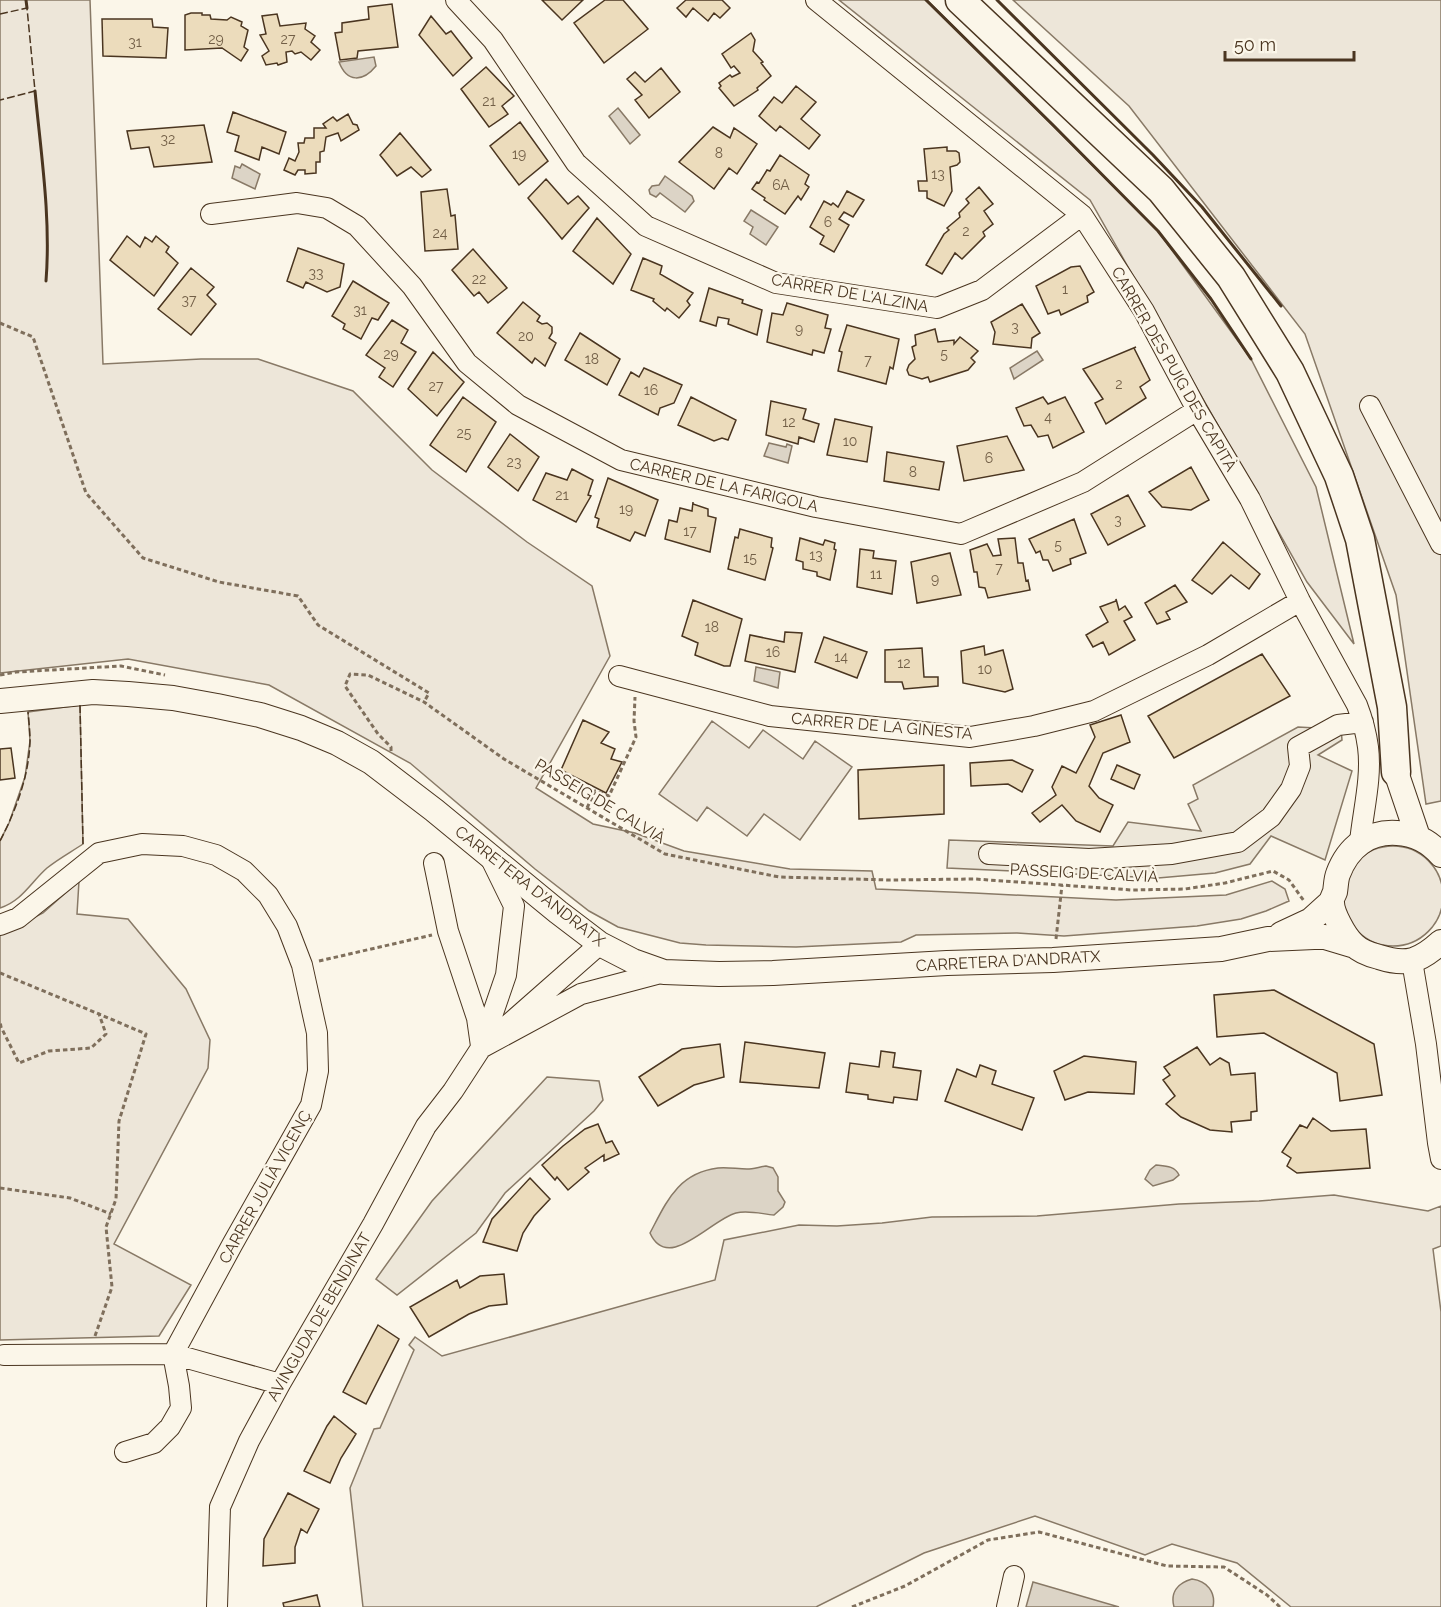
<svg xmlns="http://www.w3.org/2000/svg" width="1441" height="1607" font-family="Raleway,sans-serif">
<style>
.green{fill:#ede6d9;stroke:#887966;stroke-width:1.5}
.parking{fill:#ede7d9;stroke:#887966;stroke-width:1.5}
.water{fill:#dcd4c6;stroke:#887966;stroke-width:1.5}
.building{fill:#ecdcbc;stroke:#4a3520;stroke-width:1.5}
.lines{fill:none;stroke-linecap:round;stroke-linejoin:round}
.minor-casing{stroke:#4a3520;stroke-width:22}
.major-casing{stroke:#4a3520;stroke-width:26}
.highway-casing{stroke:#4a3520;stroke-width:31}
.path{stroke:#7f6f5c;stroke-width:3;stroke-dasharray:4.5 3;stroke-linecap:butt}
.minor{stroke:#fbf6e9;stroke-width:20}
.major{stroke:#fbf6e9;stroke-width:24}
.highway{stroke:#fbf6e9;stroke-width:28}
.fence{stroke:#4a3520;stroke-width:1.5;stroke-dasharray:8 3;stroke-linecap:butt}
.wall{stroke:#4a3520;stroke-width:3}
.labels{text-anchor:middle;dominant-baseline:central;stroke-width:4.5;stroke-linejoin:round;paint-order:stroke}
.number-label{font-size:14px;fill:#725f47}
.street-label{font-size:16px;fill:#4a3520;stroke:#fbf6e9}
</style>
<rect width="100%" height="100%" fill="#fbf6e9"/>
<path class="green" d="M0 0H90L103 364 201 359H258L353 391 432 470 527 542 592 586 610 656 536 788 593 824 635 833 684 851 790 869 872 871 876 889 974 893 1116 900 1226 895 1272 881 1285 889 1289 901 1266 911 1241 919 1197 926 1064 936 1017 933 916 935 901 942 796 947 706 945 680 943 618 927 589 911 535 869 410 763 269 685 128 659 0 673Z
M839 0H927L1158 231 1251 359 1316 487 1354 644 1307 582 1090 200Z
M1013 0H1441V801L1426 804 1396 595 1305 334 1129 106Z
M80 705 83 844C71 852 58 859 47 868 31 882 22 901 0 908V841L9 823 25 777 30 741 28 712Z
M712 721 749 748 763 730 803 759 815 741 852 767 800 840 764 814 747 836 707 807 697 821 659 794Z
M1343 896a50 50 0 1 1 100 0a50 50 0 1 1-100 0Z
M79 881 77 914 128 919 186 989 210 1040 208 1068 114 1244 191 1285 159 1336 0 1340V935L43 913Z
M1334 1195 1428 1211 1441 1206V1246L1433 1249 1441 1312V1607H1291L1237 1563 1172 1544 1145 1555 1035 1516 924 1553 816 1607H363L350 1488 374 1429 380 1428 414 1350 409 1345 415 1337 442 1356 715 1280 724 1240 799 1225 837 1226 882 1223 932 1217 1037 1216 1179 1204 1259 1201Z"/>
<path class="parking" d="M1340 716 1342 740 1318 755 1352 771 1325 860 1271 836 1250 864 1215 873 1158 878 947 868 949 840 1113 846 1128 822 1201 831 1188 804 1198 799 1193 785 1298 727 1316 728Z
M547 1077 599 1081 603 1100 594 1111 505 1193 476 1233 397 1295 376 1279 432 1201Z"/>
<path class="water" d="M374 57 376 66C363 82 347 83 339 62Z
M618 108 640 135 630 144 609 116Z
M242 164 260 174 255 189 232 178 235 166 240 168Z
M665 176 692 196 694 201 685 212 660 193 656 197 650 194 649 190 652 186 659 185Z
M751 210 778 227 766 245 750 234 753 227 744 221Z
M1037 351 1043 360 1014 379 1010 368Z
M769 443 786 447 787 444 792 446 788 463 764 456Z
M756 667 780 672 778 688 754 681Z
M1156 1165C1166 1166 1175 1166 1179 1175L1173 1180 1153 1186 1145 1179 1150 1170Z
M766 1166 773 1168 778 1177V1191L785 1202 783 1207 774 1215C762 1214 748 1210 736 1213 710 1220 668 1273 650 1233 667 1201 678 1173 718 1168 728 1167 737 1169 747 1169 753 1169 759 1167 766 1166Z
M1192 1579C1207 1581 1216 1592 1213 1607H1174C1170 1592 1178 1583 1192 1579Z
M1033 1582 1119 1607H1026Z"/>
<path class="building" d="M542 0H583L562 20Z
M605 0H623L648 29 604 63 574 23Z
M686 0H722L730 8 720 18 714 13 708 21 693 8 686 17 677 8Z
M392 4 398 47 358 51 357 58 340 60 335 33 342 32V23L369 19 368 7Z
M191 13H202V15H210L211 19 227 20 231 17 242 22 241 26 248 30 244 47 248 50 241 61 222 48 185 50V15Z
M277 14 280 26 306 23 305 29 315 36 311 42 320 50 311 60 301 52 295 54 292 51 286 52 287 62 278 65 277 63 266 65 262 56 269 51 260 35 266 34 262 16Z
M431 16 446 34 451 31 472 58 453 76 419 35Z
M102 19H152L153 27 168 28 166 58 103 56Z
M751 33 755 40 753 51 763 62 761 63 771 76 757 88 758 90 734 106 719 88 721 86 719 83 730 75 732 77 740 73 734 66 731 68 722 54Z
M486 67 514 96 502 106 508 114 489 127 461 89Z
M661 68 680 92 649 118 635 100 642 95 627 79 635 72 645 82Z
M796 86 816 102 801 119 820 135 809 149 780 126 776 131 759 116 774 97 782 103Z
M233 112 286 132 279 154 262 147 259 160 235 151 239 136 227 132Z
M348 114 353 124 357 125 359 130 341 141 338 133 326 137 324 151 320 152V162H316V173L305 174V170H298L295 175 284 170 289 158 295 161 299 152 298 143H304L305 138H314V128H326L323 124 333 117 337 121Z
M520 122 548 161 519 185 490 146Z
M204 125 212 162 154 167 149 147 131 149 127 131Z
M713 127 730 138 734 128 757 144 737 174 729 168 714 189 679 162Z
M400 133 431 170 422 177 411 167 397 176 380 155Z
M947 147V151H956L959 153 960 162 957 165 950 167 952 191 944 206 927 198V191H919L918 181H927L924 149Z
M780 155 809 175 805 184 809 187 801 200 798 196 785 214 764 200 765 198 752 189 757 182 759 183 767 170 770 171Z
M546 179 568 204 578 196 589 208 562 239 528 198Z
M979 187 993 204 984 211 993 224 983 232 985 236 962 259 955 253 942 274 926 265 944 234 949 230 947 228 960 217 959 213 969 203 966 199Z
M447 189 451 216 455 215 458 249 425 251 421 192Z
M847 191 864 200 853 217 844 212 839 219 849 225 834 252 820 244 824 236 810 227 824 201 831 205 833 203 838 207Z
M597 218 631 254 613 284 573 251Z
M127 236 140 247 145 237 152 242 156 236 169 247 166 252 178 263 154 296 110 260Z
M298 248 344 264 340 287 327 292 306 282 303 288 287 281Z
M473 249 507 288 488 303 479 292 474 296 452 270Z
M643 258 662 266 660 274 693 293 687 301 690 305 679 318 667 308 665 311 653 301 654 299 631 290Z
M1080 266 1094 292 1087 296 1088 302 1061 315 1059 310 1048 314 1036 286 1071 267Z
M191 268 214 287 207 295 216 304 191 335 158 309Z
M353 281 389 303 378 320 372 318 361 339 343 329 345 324 332 316Z
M709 288 743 300 742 303 762 310 757 335 728 324 729 319 718 317 716 326 700 321Z
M523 302 540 316 537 321 542 324 547 323 552 327V333L549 338 556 343 545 366 535 358 532 363 497 333Z
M787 303 828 315 825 328 831 329 824 353 813 350 812 355 767 342 772 313 783 315Z
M1022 304 1040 333 1032 338 1031 348 993 344 995 332 991 322Z
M392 320 408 330 401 343 416 352 393 387 379 377 385 368 366 355Z
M847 325 899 339 893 369 890 367 886 384 838 371 842 352 839 351Z
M935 329 938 342 954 340V344L960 337 978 351 971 358 975 362 968 370 930 382 928 377 922 379 909 375 907 370 909 365 915 359 912 347 916 345 915 335Z
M580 333 620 359 607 385 565 360Z
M1136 347 1134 348 1150 380 1140 387 1146 398 1106 424 1095 403 1103 399 1083 369Z
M433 352 464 382 437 416 408 389Z
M644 368 682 385 674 403 660 408 658 415 619 395 631 372 639 377Z
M463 397 496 422 466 472 430 445Z
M691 397 736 420 728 440 722 438 714 441 678 425Z
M1043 397 1048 404 1065 397 1084 432 1053 448 1048 435 1038 437 1031 425 1024 426 1016 408Z
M771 401 806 409 803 419 819 424 814 442 799 437 798 444 766 435Z
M835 419 872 427 867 462 827 455Z
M510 434 539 457 518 491 488 467Z
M1007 436 1024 470 964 481 957 446Z
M887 452 944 462 939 490 884 481Z
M1191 467 1209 500 1191 510 1162 507 1149 492Z
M572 469 593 480 588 495 591 496 576 522 533 500 546 473 567 480Z
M608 478 658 500 645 536 635 532 630 541 597 527 599 519 595 517Z
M1128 495 1145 526 1108 545 1091 514Z
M693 502V504L708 509V516L716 518 710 552 665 539 669 520 677 522 680 508 692 511Z
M1074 519 1086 553 1070 559 1071 564 1053 571 1048 560H1043L1040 551 1036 553 1029 539Z
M740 529 772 538 771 547 773 548 765 580 728 569 735 537 738 538Z
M800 538 823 545 825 540 835 543 834 549 836 550 830 580 817 576V572L803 569V562L796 560Z
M1015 538 1018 563H1023L1026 581 1028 580 1030 590 988 598 985 588 979 587 977 572H974L970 550 987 544 993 556 1001 555 998 539Z
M1223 542 1260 574 1249 589 1231 575 1212 594 1192 580Z
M860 549 874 551 873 558 896 561 892 594 857 587Z
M950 553 961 595 917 603 911 562Z
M1175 585 1187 602 1166 612 1170 619 1157 624 1145 603Z
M1116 599 1119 610 1125 606 1132 617 1124 621 1135 640 1109 655 1103 642 1093 647 1086 635 1108 622 1100 607 1116 601Z
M693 600 742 619 730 666H724L695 655 698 643 682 636Z
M785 632 802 633 795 672 745 661 750 635 784 642Z
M824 637 867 652 857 678 815 662Z
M984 646 985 655 1003 650 1013 689 1005 692 963 683 961 651Z
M922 648 924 677H938V686L904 689 902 682H885V650Z
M1262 654 1290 696 1174 758 1148 716Z
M1121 715 1130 742 1103 753 1089 786 1099 798 1113 805 1100 832 1076 821 1062 805 1040 822 1032 813 1056 795 1052 787 1062 766 1076 773 1095 737 1090 725Z
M583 720 609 732 601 743 615 749 611 759 622 762 606 793 561 770Z
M11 748 15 778 0 780V749Z
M1012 760 1033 770 1022 792 1008 784 971 786 970 763Z
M944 765V814L859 819 858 770Z
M1117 765 1140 775 1134 789 1111 779Z
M1274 990 1374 1044 1382 1095 1340 1101 1337 1073 1264 1033 1217 1037 1214 995Z
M745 1042 825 1053 819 1088 740 1082Z
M720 1044 724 1077 694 1085 658 1106 639 1077 682 1049Z
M1197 1047 1210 1065 1220 1058 1229 1063 1231 1075 1255 1073 1257 1111 1251 1112V1120L1231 1122 1232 1132 1210 1130 1181 1117 1166 1104 1175 1096 1163 1080 1170 1075 1164 1067Z
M881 1051 895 1053 893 1067 921 1071 917 1100 894 1097 893 1103 868 1099V1095L846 1092 850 1063 879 1067Z
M1084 1056 1136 1062 1134 1094 1088 1092 1065 1100 1054 1071Z
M980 1065 996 1071 992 1084 1034 1098 1022 1130 945 1101 957 1069 976 1077Z
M1313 1118 1331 1131 1366 1129 1370 1168 1297 1173 1287 1166 1291 1158 1282 1152 1300 1125 1307 1128Z
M598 1124 606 1143 612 1141 619 1154 604 1161V1155L585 1168 589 1172 568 1190 557 1177 555 1180 542 1165 563 1146 585 1129Z
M530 1178 550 1199 534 1216 523 1233 517 1251 483 1242 492 1219Z
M504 1274 507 1304 489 1306 469 1314 429 1337 410 1307 457 1280 460 1288 480 1276Z
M378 1325 399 1339 366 1404 343 1392Z
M334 1416 356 1434 341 1458 330 1483 304 1471 327 1426Z
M288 1493 319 1509 307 1533 301 1529 295 1547V1563L263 1566 264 1539Z
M317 1595 320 1607H284L283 1603Z"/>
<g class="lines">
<g class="minor-casing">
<path id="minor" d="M456 0 493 40 576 163 646 226 776 283 937 308 982 290 1082 215
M816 0 1082 215 1144 311 1197 410 1250 499 1300 601 1357 705C1362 718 1366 732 1368 747 1372 778 1363 811 1360 842
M211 214 297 203 327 208 357 226 412 286 467 363 518 405 621 460 816 507 961 534 1083 482 1197 410
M1370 406 1441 544
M619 676 770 716 970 737 1034 726 1094 711 1208 655 1300 601
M989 854 1089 859 1172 854 1238 842 1271 817 1291 789 1300 766 1298 747 1338 725 1363 722
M434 863 448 931 477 1018 481 1046
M0 925 18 918 99 853 142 844 183 846 216 855 244 871 268 895 287 926 302 965 317 1033 318 1071 311 1105 232 1245 173 1354 179 1386 181 1408 170 1427 154 1443 125 1452
M1412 961 1426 1044 1438 1143 1441 1159
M508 1025 600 944
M481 1048 581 994 664 972
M4 1355 173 1354 280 1384
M217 1607 220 1507 249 1441 280 1384 373 1224 426 1126 453 1091 481 1048 506 975 514 906 491 859
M1007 1607 1014 1576"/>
</g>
<g class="major-casing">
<path id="major" d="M0 701 93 692 128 694 173 698 217 706 260 715 301 728 337 743 371 762 434 810 558 912 600 944 633 961 664 972 719 974 773 973 947 963 1053 960 1221 949 1268 939 1314 937H1325L1355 946
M1396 772 1418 837
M1441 855C1429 841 1415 834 1397 833 1369 831 1348 847 1338 874 1336 879 1336 886 1335 892 1334 895 1332 897 1332 900 1331 912 1345 937 1354 945 1360 951 1371 955 1379 957 1407 966 1420 961 1441 942
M1281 934 1311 920 1332 901"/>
</g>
<g class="highway-casing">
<path id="highway" d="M960 0 1161 190 1231 277 1290 372 1339 476 1360 539 1392 707 1396 772"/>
</g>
<path class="path" d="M0 323 33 337 86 493 143 558 219 582 298 596 318 625 429 693 424 702
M0 675 16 672 121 666 165 675
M391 751V747L378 734 345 686 350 674 368 675 424 702 504 759 665 854 779 877 890 880 975 879 1132 890 1185 889 1225 883 1273 871 1289 880 1304 901
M587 808 595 791 609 796 636 737 634 721 635 697
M1056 939 1062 885
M319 961 432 935
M0 973 99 1014 106 1034 91 1048 49 1051 19 1063 1 1027 0 1021
M0 1188 70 1198 111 1214
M95 1336 112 1287 106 1227 116 1199 119 1121 146 1034 99 1014
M852 1607 905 1586 988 1540 1039 1532 1167 1566 1224 1567 1267 1595 1280 1607"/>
<use href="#minor" class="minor"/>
<use href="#major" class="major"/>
<use href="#highway" class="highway"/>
<path class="fence" d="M0 14 27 8 35 91 0 100
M80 705 83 844
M0 841C16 810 29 776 30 741 30 732 29 722 28 712"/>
<path class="wall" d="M26 0 27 8
M926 0 1053 125 1158 231 1211 299 1251 359
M997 0 1153 155 1202 207 1281 306
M35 91C41 154 51 218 46 281"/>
</g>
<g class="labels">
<g class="number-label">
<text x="216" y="39">29</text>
<text x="288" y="39">27</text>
<text x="135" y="42">31</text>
<text x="489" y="101">21</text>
<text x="168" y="139">32</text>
<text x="719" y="153">8</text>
<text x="519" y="154">19</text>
<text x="938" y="174">13</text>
<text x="781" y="185">6A</text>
<text x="828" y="222">6</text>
<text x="966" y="231">2</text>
<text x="440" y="233">24</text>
<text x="316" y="273">33</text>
<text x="479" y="279">22</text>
<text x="1065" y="289">1</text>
<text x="189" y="300">37</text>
<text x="360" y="310">31</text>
<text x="1015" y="327">3</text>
<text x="799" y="329">9</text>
<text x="526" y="336">20</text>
<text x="391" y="354">29</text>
<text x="944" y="354">5</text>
<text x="592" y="359">18</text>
<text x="868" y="360">7</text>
<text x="1119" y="384">2</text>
<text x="436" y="386">27</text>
<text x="651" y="390">16</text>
<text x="1048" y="417">4</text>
<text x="789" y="422">12</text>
<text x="464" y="433">25</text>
<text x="850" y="441">10</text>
<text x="989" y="458">6</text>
<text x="514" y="462">23</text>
<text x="913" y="472">8</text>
<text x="562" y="495">21</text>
<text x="626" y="509">19</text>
<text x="1118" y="520">3</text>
<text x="690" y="531">17</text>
<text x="1058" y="545">5</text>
<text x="816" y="555">13</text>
<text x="750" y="558">15</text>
<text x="999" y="568">7</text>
<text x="876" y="574">11</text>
<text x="935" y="579">9</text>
<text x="712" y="627">18</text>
<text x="773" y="652">16</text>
<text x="841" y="657">14</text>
<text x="904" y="663">12</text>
<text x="985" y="669">10</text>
</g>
<g class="street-label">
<text transform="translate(850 293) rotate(10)">CARRER DE L'ALZINA</text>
<text transform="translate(1174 369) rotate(60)">CARRER DES PUIG DES CAPITÀ</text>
<text transform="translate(724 485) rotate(13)">CARRER DE LA FARIGOLA</text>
<text transform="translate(882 726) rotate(5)">CARRER DE LA GINESTA</text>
<text transform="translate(600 801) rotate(31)">PASSEIG DE CALVIÀ</text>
<text transform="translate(1084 873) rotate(3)">PASSEIG DE CALVIÀ</text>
<text transform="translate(530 886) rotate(38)">CARRETERA D'ANDRATX</text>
<text transform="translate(1008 961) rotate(-3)">CARRETERA D'ANDRATX</text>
<text transform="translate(265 1187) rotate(-61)">CARRER JULIÀ VICENÇ</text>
<text transform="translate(319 1317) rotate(-60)">AVINGUDA DE BENDINAT</text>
</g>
</g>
<path d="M1225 51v9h129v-9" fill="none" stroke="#4a3520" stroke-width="3"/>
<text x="1234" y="51" font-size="18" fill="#4a3520" stroke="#fbf6e9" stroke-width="4.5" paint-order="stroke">50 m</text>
</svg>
